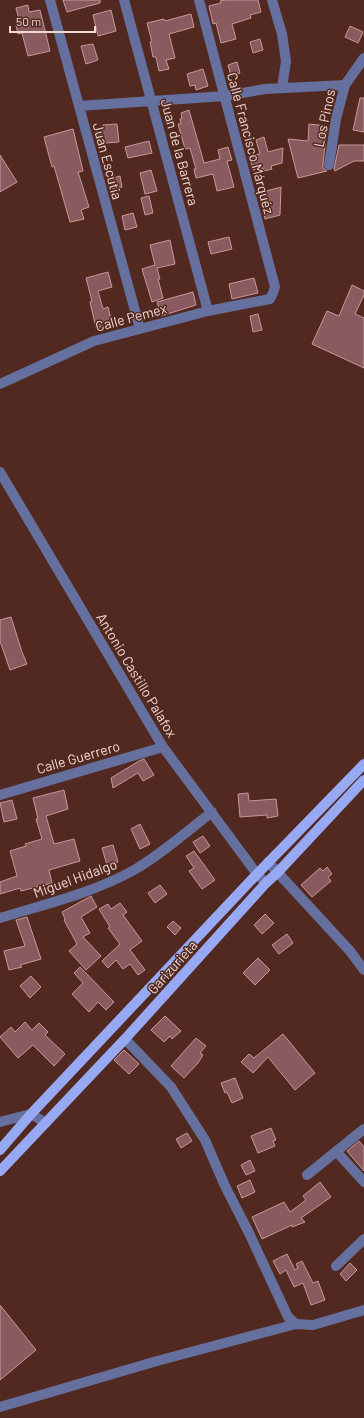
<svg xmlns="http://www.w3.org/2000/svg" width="364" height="1418" font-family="Barlow,sans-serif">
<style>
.building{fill:#895a5e;stroke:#ca979b}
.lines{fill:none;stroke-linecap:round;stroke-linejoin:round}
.minor{stroke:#65709e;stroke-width:10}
.major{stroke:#98a9f4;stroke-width:10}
.labels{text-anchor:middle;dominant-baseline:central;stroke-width:3;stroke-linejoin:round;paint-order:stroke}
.street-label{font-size:14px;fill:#f3d8d2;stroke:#512920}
</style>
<rect width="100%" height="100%" fill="#512920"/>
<path class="building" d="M63 0H100V3L67 12Z
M226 0H258L261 12 250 15 251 18 232 24 236 39 221 43 216 23 213 24 209 6 221 3 220 1Z
M28 5 29 12 40 10 50 51 28 56 22 33 18 34 16 25 20 24 16 8Z
M111 10 116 31 98 36 93 15Z
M191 14 194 27 169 34 175 58 166 60 169 69 159 71 156 57H153L150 42H152L147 23 164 19 165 21Z
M350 26 363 32 358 43 345 37Z
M260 39 263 50 253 53 250 42Z
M93 44 98 60 86 64 81 46Z
M237 62 240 73 231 76 228 65Z
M203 69 208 86 196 90 195 85 190 86 187 74Z
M360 98H364V132L353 130Z
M189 110 204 163 220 159 218 150 228 147 232 160 227 161 234 187 217 191 213 174 196 178 194 169H196L190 148 185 149 178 124H181L180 119 182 118 181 113Z
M117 124 119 142 105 143V140L98 141 97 129H103V125Z
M309 124 327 126 323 164V168L327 171 298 178 288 139 308 141Z
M73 129 83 171 78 172 89 207 81 210 84 219 70 222 54 166 52 167 44 137Z
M264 137 268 152 283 148 282 163 271 166 272 169 264 171 263 168 253 170 249 156 260 154 256 140Z
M149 141 152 153 128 158 125 147Z
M339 145H364V161H354L335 171 334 169Z
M0 155 17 182 0 192Z
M151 170 157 191 145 194 140 173Z
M120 176 122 187 113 189 110 179Z
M281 187 280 215 265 219 259 193Z
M149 196 153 213 145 215 141 198Z
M133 213 137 227 125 230 122 216Z
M229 237 232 249 211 254 208 242Z
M170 240 175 264 157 268 160 279H158L163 298 152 302 142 269 155 265 150 245Z
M108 272 112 287 98 291 103 309 108 307 112 324 96 328 90 302 92 301 86 278Z
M254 278 258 293 232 299 229 284Z
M352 285 364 291V295L355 314 364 318V368L312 344 327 311 339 316Z
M193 292 196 305 161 316 157 302Z
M258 314 262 330 253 332 250 316Z
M11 617 22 652 27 664 10 670 0 641V620Z
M144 759 154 775 143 781 138 773 113 788 111 778 139 761Z
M64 790 68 809 46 816 54 844 74 839 80 861 49 870 52 883 21 891 20 888 0 894V882L17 876 10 851 26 846 25 844 42 839 36 819H38L33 798Z
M248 793 249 801 276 799 278 816 267 818V815L240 817 238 794Z
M12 800 17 819 4 822 0 803Z
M140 824 150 844 140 849 131 829Z
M203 836 210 846 200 853 193 842Z
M113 845 118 862 107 865 102 848Z
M194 851 215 880 202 889 189 871 194 868 186 856Z
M327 867 332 874 328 877 331 881 312 897 301 885 320 868 323 871Z
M160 885 167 894 155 903 148 893Z
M91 896 97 907 81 917 90 933 83 937 101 956 86 970 69 951 77 944 64 920 65 919 62 912Z
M120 903 127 912 123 915 142 941 130 950 145 970 138 975 130 964 123 969 116 960 108 968 102 961 120 944 108 928 110 927 99 909 108 904 111 909Z
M265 914 274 923 262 934 254 925Z
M27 917 41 959 20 965 22 967 9 970 4 951 25 946 16 920Z
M173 921 181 928 175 935 167 927Z
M287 934 293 943 279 954 272 945Z
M258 958 270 970 255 985 243 973Z
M80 967 114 1002 106 1010 98 1002 89 1012 72 994 83 983 74 973Z
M31 976 41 987 30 998 20 986Z
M165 1016 181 1031 172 1039 170 1036 164 1042 151 1030Z
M25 1022 32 1030 39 1023 48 1032 45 1035 65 1054 54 1066 33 1045 18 1058 0 1037 11 1027 15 1032Z
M283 1034 315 1073 295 1090 268 1057 253 1073 241 1062 249 1054 254 1058Z
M196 1038 206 1046 200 1053 203 1055 198 1063 184 1078 171 1066Z
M124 1050 139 1064 129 1074 114 1060Z
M235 1078 243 1098 232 1103 227 1092 225 1093 221 1083Z
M271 1128 276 1140 273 1141 275 1146 258 1153 251 1136Z
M187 1133 192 1141 181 1148 176 1139Z
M359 1141 364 1147V1171L347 1151Z
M250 1160 255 1171 246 1175 241 1165Z
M250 1180 255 1192 242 1198 237 1186Z
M320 1182 331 1197 301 1218 305 1222 292 1227V1225L262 1239 252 1217 284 1202 290 1212 306 1200 303 1196Z
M287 1254 295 1270 298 1268 296 1264 302 1261 313 1283 318 1281 325 1300 311 1305 303 1283 294 1287 286 1270 280 1274 273 1261Z
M350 1263 357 1270 346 1281 340 1274Z
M0 1305 36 1350 0 1380Z"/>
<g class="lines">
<path class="minor" d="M50 0 140 329
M124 0 208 311
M272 0 282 34 286 61 282 88
M79 106 225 96 265 89 345 85
M329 165 336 119 345 85 364 58
M0 384 94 341 208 311 270 299 273 293 275 287 199 0
M0 472 163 747 257 874 266 883
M0 795 163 747
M268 862 350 951 364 970
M0 918C45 904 93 893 134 870 162 854 187 831 212 812
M125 1039 171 1087 205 1140 225 1186 249 1233 288 1317 296 1324
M0 1122 31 1114 46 1123
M336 1151 364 1182
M307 1175 364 1129
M336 1266 364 1239
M0 1407 157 1361 296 1324 313 1325 364 1310"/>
<path class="major" d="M0 1150 31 1114 257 874 364 764
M0 1171 125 1039 266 883 278 872 364 780"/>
</g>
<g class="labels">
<g class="street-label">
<text transform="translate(324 118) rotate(-78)">Los Pinos</text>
<text transform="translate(251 143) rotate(75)">Calle Francisco Márquéz</text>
<text transform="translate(180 152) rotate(75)">Juan de la Barrera</text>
<text transform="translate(108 161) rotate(75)">Juan Escutia</text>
<text transform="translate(131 317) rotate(-15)">Calle Pemex</text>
<text transform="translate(137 675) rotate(59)">Antonio Castillo Palafox</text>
<text transform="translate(78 757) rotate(-16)">Calle Guerrero</text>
<text transform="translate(75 878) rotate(-20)">Miguel Hidalgo</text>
<text transform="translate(172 967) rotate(-48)">Garizurieta</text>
</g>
</g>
<path d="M10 26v6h85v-6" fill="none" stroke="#f3d8d2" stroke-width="2"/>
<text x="16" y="26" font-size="12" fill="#f3d8d2" stroke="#512920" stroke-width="3" paint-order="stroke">50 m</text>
</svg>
